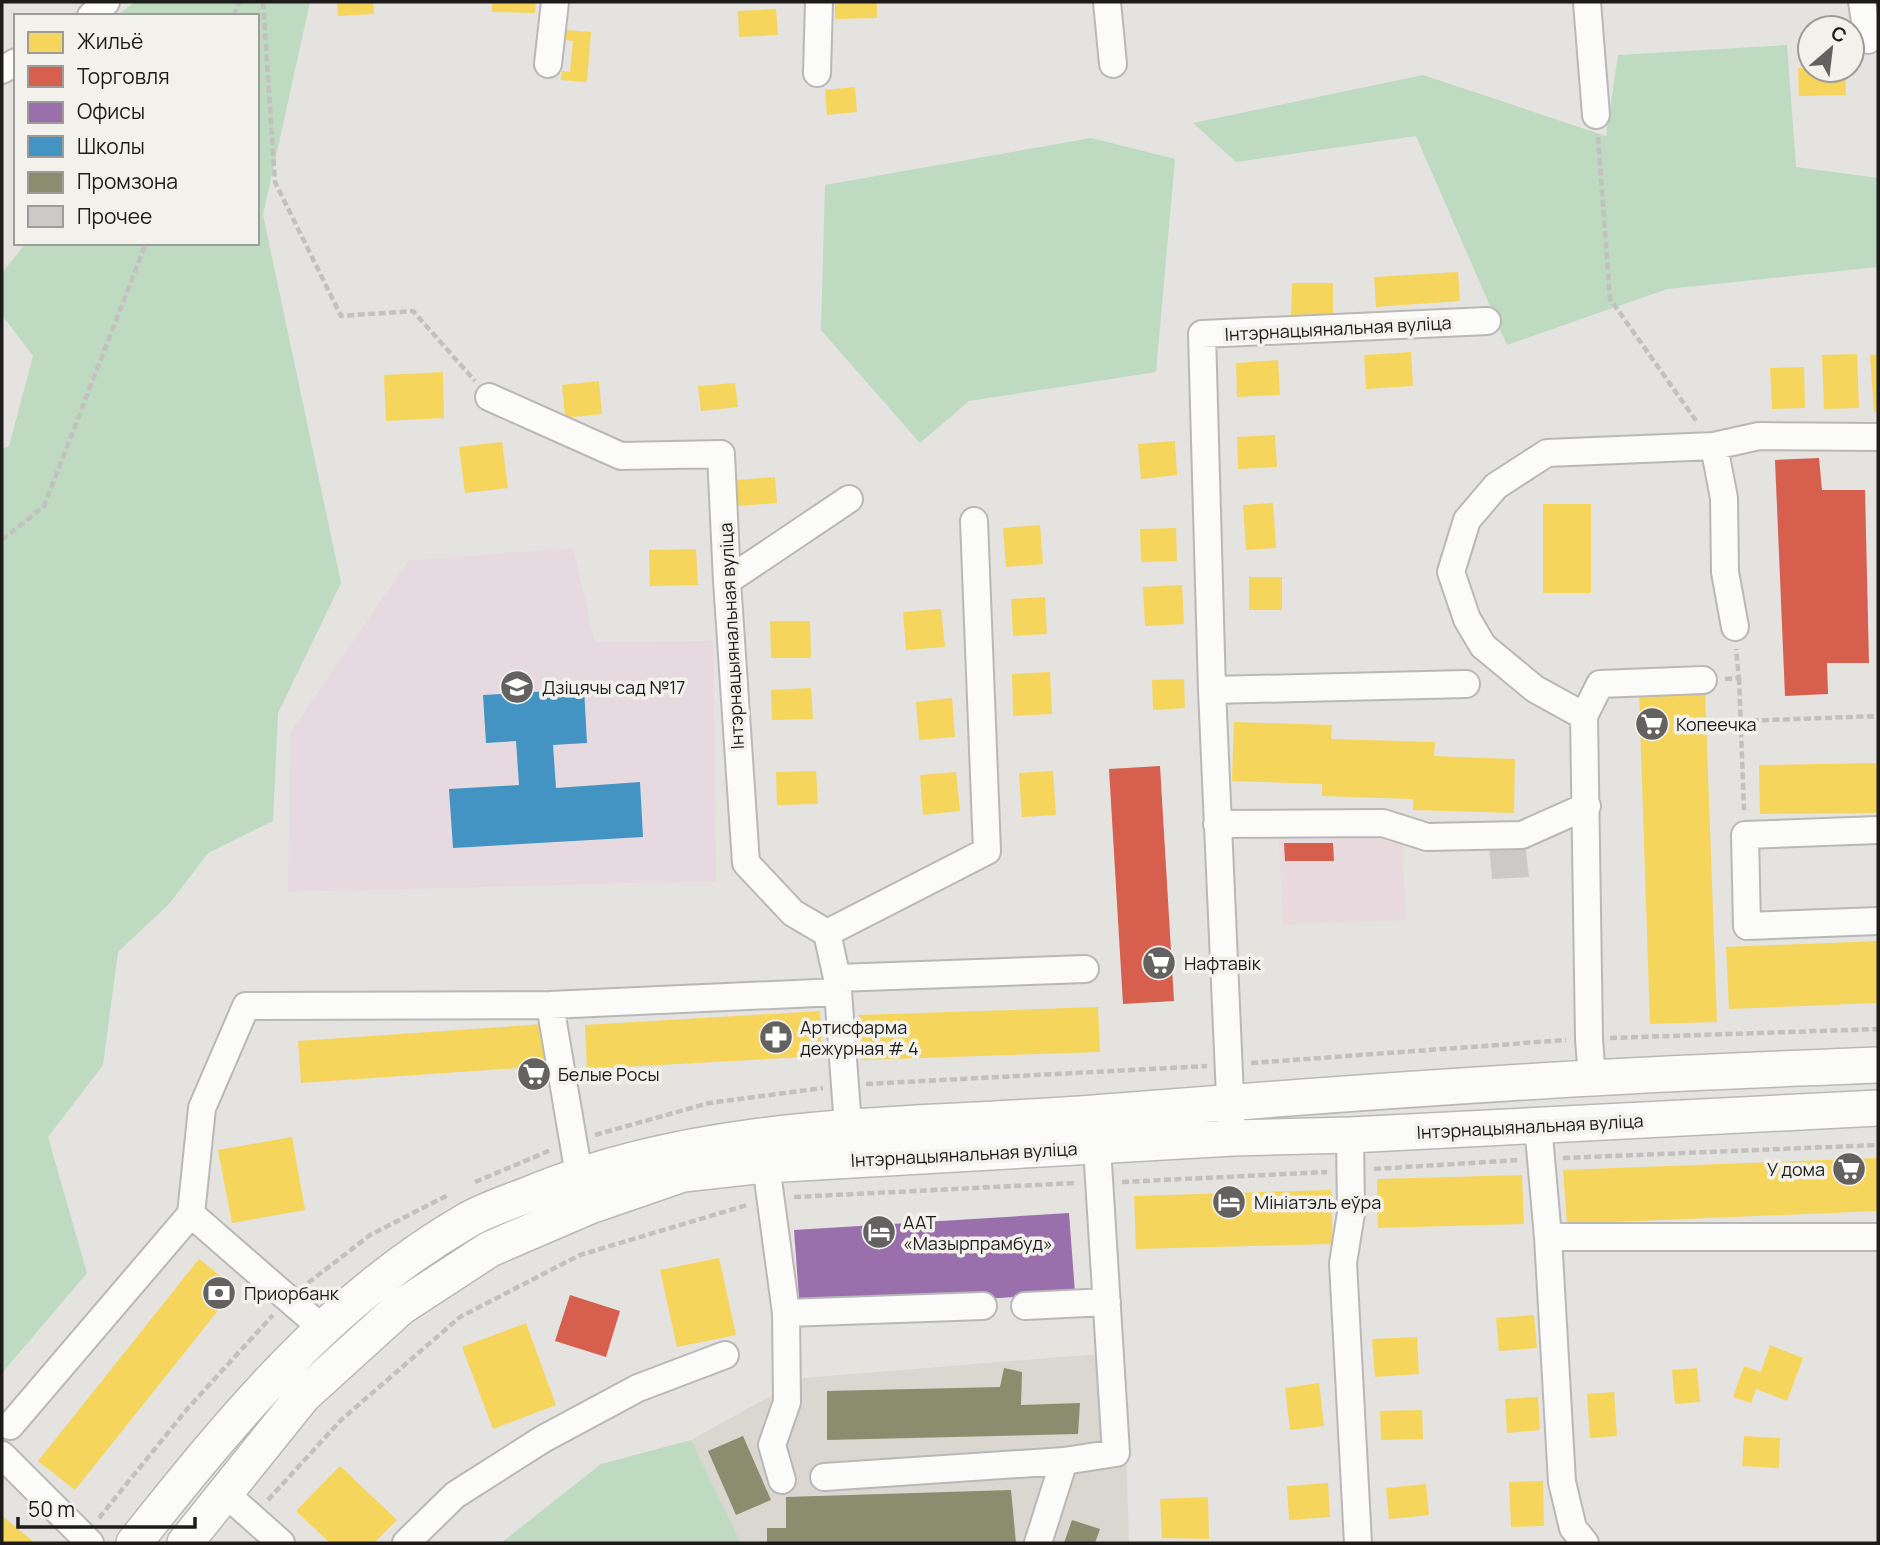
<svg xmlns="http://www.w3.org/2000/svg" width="1880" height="1545" font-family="Manrope,sans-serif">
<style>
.commercial{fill:#e8dade}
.built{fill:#d9d7cf}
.education{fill:#e6dae0}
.green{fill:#bedac0}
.homes{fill:#f6d55c}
.shops{fill:#d6604d}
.offices{fill:#9970ab}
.schools{fill:#4393c3}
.industry{fill:#8c8c6e}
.building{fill:#cbcac9}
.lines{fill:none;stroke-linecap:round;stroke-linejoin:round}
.minor-casing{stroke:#b9b8b6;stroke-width:30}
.major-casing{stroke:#b9b8b6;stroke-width:38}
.path{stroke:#c2c1c0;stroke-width:4.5;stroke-dasharray:7 3.5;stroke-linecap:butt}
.minor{stroke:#fbfbfa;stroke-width:26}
.major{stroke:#fbfbfa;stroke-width:35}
.labels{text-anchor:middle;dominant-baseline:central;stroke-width:7;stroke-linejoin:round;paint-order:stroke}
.street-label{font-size:18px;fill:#1d1c1b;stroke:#f2f1ec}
.poi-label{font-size:18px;fill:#1d1c1b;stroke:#f2f1ec;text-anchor:start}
</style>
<rect width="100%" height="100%" fill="#e4e3e0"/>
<path class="commercial" d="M1402 833 1406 920 1283 925 1279 838Z"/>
<path class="built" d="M1123 1352 1129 1543H741L691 1440 803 1378Z"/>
<path class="education" d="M573 548 595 642 713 641 716 881 288 892 290 733 408 561Z"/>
<path class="green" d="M135 2H310L263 215 341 583 278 713 273 821 208 853 169 904 118 952 103 1065 48 1137 87 1273 2 1373V449L9 446 33 356 2 315V273L26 243H257V16H116Z
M1787 45 1796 167 1878 178V267L1667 289 1507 345 1416 136 1236 162 1193 123 1423 75 1606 136 1618 55Z
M1091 138 1175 159 1156 372 969 401 920 443 821 330 825 185Z
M691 1440 741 1543H501L601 1464Z"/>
<path class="homes" d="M337 2H373L374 14 338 16Z
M492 2H536L535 13 492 12Z
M835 2H877V18L835 19Z
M776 9 778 35 739 37 738 11Z
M566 30 591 32 587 82 561 80 562 71 570 72 573 41 566 40Z
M1798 68 1845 70 1846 95 1799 96Z
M855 87 857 112 827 115 825 90Z
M1458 272 1460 301 1376 307 1374 277Z
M1292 283H1333V318H1291Z
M1411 352 1413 386 1366 389 1364 355Z
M1857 354 1859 408 1824 409 1822 355Z
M1878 354V411L1874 412 1870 355Z
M1278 360 1280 395 1237 397 1236 363Z
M1804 367 1805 408 1772 409 1770 368Z
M443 372 444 418 386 421 384 375Z
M599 381 602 414 565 418 562 385Z
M735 383 738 407 701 411 698 386Z
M1275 435 1277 467 1238 469 1237 437Z
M1175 441 1177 475 1141 479 1138 444Z
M502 442 508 488 465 493 459 447Z
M775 477 777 503 738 506 736 480Z
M1273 503 1276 548 1246 550 1243 505Z
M1543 504H1591V593H1543Z
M1040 525 1043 564 1006 567 1003 528Z
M1176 528 1177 561 1141 562 1140 529Z
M696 549 698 585 650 586 649 550Z
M1249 577H1282V610H1249Z
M1182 585 1184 624 1145 626 1143 587Z
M1045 597 1047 634 1013 636 1011 599Z
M941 609 945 647 906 650 903 612Z
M770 621H810L811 658H771Z
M1050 672 1052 714 1013 716 1012 674Z
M1184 679 1185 708 1153 710 1152 680Z
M811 688 813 719 772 720 771 690Z
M1705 690 1717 1022 1650 1024 1639 692Z
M952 698 955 737 919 740 916 702Z
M1234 722 1332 725 1331 739 1435 742 1434 756 1515 759 1514 813 1413 810V799L1322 796V784L1232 781Z
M1878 763V813L1760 814 1759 765Z
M816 771 818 804 777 805 776 772Z
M1053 771 1056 815 1022 817 1019 773Z
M956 772 960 811 923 815 920 775Z
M1878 941V1003L1729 1009 1726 947Z
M1098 1007 1100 1052 861 1060 859 1015Z
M820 1011 822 1056 587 1069 585 1025Z
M545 1024 548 1066 301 1083 298 1041Z
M292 1137 305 1210 232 1223 218 1150Z
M1878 1158V1211L1567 1224 1563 1170Z
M1522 1175 1524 1224 1378 1228 1377 1179Z
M1331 1190 1333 1244 1136 1249 1134 1196Z
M719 1258 736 1335 677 1347 660 1270Z
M199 1259 236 1288 75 1490 38 1461Z
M1534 1315 1537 1348 1499 1351 1496 1318Z
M526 1323 556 1405 493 1429 462 1347Z
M1417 1337 1419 1374 1375 1377 1372 1339Z
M1770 1345 1803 1358 1787 1401 1756 1389 1751 1403 1733 1397 1744 1366 1761 1372Z
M1697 1368 1700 1402 1675 1404 1672 1370Z
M1319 1383 1324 1426 1290 1430 1285 1388Z
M1614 1392 1617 1436 1590 1438 1587 1394Z
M1538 1397 1540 1430 1507 1433 1505 1399Z
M1422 1410 1423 1439 1381 1440 1380 1411Z
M1744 1436 1780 1438 1779 1468 1742 1466Z
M340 1466 397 1520 374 1543H330L296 1511Z
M1543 1481 1544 1526 1511 1527 1509 1482Z
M1328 1483 1330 1517 1289 1520 1287 1486Z
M1426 1484 1429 1515 1389 1519 1386 1488Z
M1208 1497 1209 1539 1162 1538 1160 1499Z
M2 1516 33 1541 31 1543H2Z"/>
<path class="shops" d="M1819 458 1822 490H1865L1869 663H1827L1828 694 1785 696 1775 460Z
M1160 766 1174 1001 1123 1004 1109 769Z
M1284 843H1333L1334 861H1285Z
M548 1066 549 1079 519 1081 518 1069Z
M570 1295 620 1311 606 1357 555 1341Z"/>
<path class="offices" d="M1069 1213 1075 1293 800 1311 794 1230Z"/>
<path class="schools" d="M584 689 587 743 553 745 556 788 640 782 643 837 453 848 449 789 519 785 516 741 486 743 483 695Z"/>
<path class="industry" d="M1004 1368 1022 1372 1021 1405 1080 1403 1078 1434 827 1440V1391L1000 1387Z
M743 1436 771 1500 736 1515 708 1451Z
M1011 1490 1016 1543H767V1528H786V1497Z
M1072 1520 1100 1529 1095 1543H1064Z"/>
<path class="building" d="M1525 843 1529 877 1492 879 1489 844Z"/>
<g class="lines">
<g class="minor-casing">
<path id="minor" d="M1107 2 1113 64
M1587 2 1596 115
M1862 2 1868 40
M91 16 106 2
M548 64 555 2
M2 70 16 62
M817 73 819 2
M489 397 621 456 721 454 727 581 746 863 793 913 827 933 987 851 974 521
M1714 446 1724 498 1725 572 1735 627
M727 581 849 499
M1212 690 1466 684
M1584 716 1600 684 1703 680
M1217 824 1383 823 1427 837 1522 835 1587 806
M1878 830 1745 835 1747 926 1878 921
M827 933 837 978 848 1126
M837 978 1085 969
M550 1005 579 1175 585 1192
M1592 1078 1589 1039 1584 716 1535 689 1483 646 1467 619 1451 572 1467 520 1496 486 1547 453 1714 446 1759 436 1878 437
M1231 1119 1212 690 1202 334 1487 321
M1538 1125 1548 1237 1562 1482 1573 1528 1585 1543
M1350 1135 1351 1213 1343 1263 1358 1543
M766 1165 786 1313 787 1402 772 1445 782 1480
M191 1214 323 1329
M1548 1237H1878
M1025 1306 1107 1302
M786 1313 983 1306
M10 1426 191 1214 202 1108 246 1006 550 1005 838 992
M2 1455 90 1543
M824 1477 1064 1461
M226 1494 281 1543
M406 1543 455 1495 543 1439 638 1388 725 1355
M1038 1543 1064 1461 1116 1453 1097 1147"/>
</g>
<g class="major-casing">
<path id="major" d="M134 1543C232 1420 328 1301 466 1221 488 1208 514 1201 537 1191 712 1121 896 1127 1080 1114 1251 1101 1422 1087 1593 1078 1688 1072 1783 1069 1878 1065
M185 1543 303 1396 401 1307 490 1249 590 1206 683 1174 766 1165 1233 1138 1350 1135 1878 1108"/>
</g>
<path class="path" d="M263 2 275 182 341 316 413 311 475 381
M234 16 239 2
M1598 137 1610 299 1697 422
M2 540 44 506 146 243
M1739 678 1744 810
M1725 679 1739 678 1736 649
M1741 721 1878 716
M1610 1038 1878 1029
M1251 1063 1566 1040
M866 1084 1207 1066
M595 1135 709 1103 823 1088
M1563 1158 1878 1145
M1374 1169 1519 1160
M475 1182 551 1150
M1122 1182 1327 1172
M794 1197 1075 1183
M308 1283 370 1235 448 1195
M268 1500 341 1420 460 1317 580 1255 747 1205
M99 1518 188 1408 273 1315"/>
<use href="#minor" class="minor"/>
<use href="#major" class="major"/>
</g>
<defs>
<g id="school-disc" transform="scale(1.75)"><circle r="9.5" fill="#636260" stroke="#f2f1ec"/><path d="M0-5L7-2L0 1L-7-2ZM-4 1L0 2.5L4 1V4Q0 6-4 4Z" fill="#fff"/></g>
<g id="supermarket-disc" transform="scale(1.75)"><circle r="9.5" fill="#636260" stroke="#f2f1ec"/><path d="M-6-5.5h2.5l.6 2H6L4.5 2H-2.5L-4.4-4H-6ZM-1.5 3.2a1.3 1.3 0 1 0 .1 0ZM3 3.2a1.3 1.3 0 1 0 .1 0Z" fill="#fff"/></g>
<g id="pharmacy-disc" transform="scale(1.75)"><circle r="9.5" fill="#636260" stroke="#f2f1ec"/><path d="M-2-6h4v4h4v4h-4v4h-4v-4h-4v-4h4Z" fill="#fff"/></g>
<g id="hotel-disc" transform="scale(1.75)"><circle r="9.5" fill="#636260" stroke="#f2f1ec"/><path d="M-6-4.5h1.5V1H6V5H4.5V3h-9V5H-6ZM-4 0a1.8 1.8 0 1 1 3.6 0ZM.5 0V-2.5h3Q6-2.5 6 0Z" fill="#fff"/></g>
<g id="bank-disc" transform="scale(1.75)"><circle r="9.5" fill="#636260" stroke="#f2f1ec"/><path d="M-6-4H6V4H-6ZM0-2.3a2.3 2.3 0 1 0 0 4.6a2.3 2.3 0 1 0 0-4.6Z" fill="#fff"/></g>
</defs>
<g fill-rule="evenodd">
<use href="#school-disc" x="517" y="687"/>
<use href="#supermarket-disc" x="1652" y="724"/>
<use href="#supermarket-disc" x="1159" y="963"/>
<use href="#pharmacy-disc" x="776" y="1037"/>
<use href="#supermarket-disc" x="534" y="1074"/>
<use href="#supermarket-disc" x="1849" y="1169"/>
<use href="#hotel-disc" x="1229" y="1202"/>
<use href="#hotel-disc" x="879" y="1232"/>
<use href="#bank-disc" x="219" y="1293"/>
</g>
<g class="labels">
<g class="street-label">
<text transform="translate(1338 328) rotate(-3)">Інтэрнацыянальная вуліца</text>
<text transform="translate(731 636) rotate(-93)">Інтэрнацыянальная вуліца</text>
<text transform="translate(1530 1126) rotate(-3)">Інтэрнацыянальная вуліца</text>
<text transform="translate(964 1154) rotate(-3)">Інтэрнацыянальная вуліца</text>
</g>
<g class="poi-label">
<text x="542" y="687">Дзіцячы сад №17</text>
<text x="1676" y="724">Копеечка</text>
<text x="1184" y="963">Нафтавік</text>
<text x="800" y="1027">Артисфарма<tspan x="800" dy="21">дежурная # 4</tspan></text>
<text x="558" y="1074">Белые Росы</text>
<text x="1825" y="1169" text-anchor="end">У дома</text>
<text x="1254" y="1202">Мініатэль еўра</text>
<text x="903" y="1222">ААТ<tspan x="903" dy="21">«Мазырпрамбуд»</tspan></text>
<text x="244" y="1293">Приорбанк</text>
</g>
</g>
<rect width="1880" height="1545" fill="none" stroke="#1d1c1b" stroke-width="7"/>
<rect x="14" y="14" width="245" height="231" fill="#f2f1ec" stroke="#9d9c98" stroke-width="2"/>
<rect x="28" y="32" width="35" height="21" fill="#f6d55c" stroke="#9d9c98" stroke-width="2"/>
<text x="77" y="49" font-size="21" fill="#1d1c1b">Жильё</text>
<rect x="28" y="66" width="35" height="21" fill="#d6604d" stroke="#9d9c98" stroke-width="2"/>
<text x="77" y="84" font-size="21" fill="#1d1c1b">Торговля</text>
<rect x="28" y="102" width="35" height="21" fill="#9970ab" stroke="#9d9c98" stroke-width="2"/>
<text x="77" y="119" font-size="21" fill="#1d1c1b">Офисы</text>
<rect x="28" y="136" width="35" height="21" fill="#4393c3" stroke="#9d9c98" stroke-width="2"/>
<text x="77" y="154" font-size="21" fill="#1d1c1b">Школы</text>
<rect x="28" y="172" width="35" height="21" fill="#8c8c6e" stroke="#9d9c98" stroke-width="2"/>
<text x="77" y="189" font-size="21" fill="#1d1c1b">Промзона</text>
<rect x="28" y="206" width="35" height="21" fill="#cbcac9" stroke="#9d9c98" stroke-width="2"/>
<text x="77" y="224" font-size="21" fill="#1d1c1b">Прочее</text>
<g transform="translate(1831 49) rotate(28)"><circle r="33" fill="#f2f1ec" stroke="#9d9c98" stroke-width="2"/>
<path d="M0-5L12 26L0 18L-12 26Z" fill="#636260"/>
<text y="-10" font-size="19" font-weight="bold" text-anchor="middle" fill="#1d1c1b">С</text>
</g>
<path d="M18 1517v10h177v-10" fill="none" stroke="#1d1c1b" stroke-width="3.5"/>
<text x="28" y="1517" font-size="21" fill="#1d1c1b" stroke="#f2f1ec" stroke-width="5" paint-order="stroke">50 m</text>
</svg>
